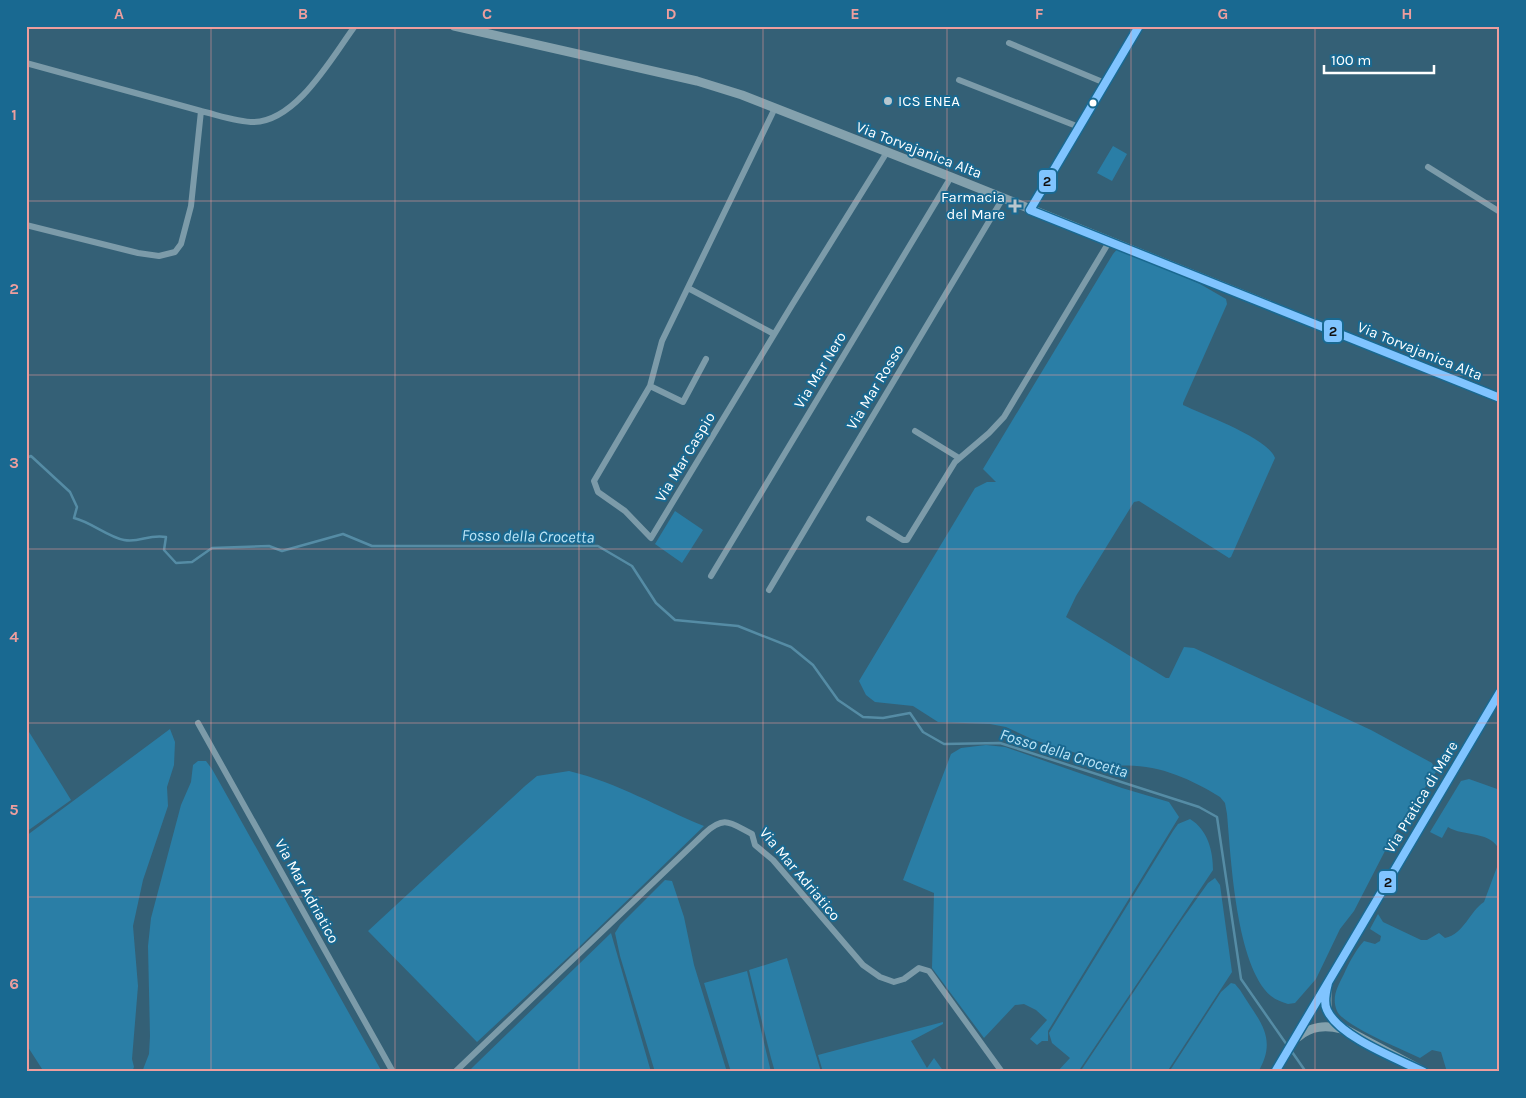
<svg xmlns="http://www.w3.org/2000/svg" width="1526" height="1098" font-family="Karla,sans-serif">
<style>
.green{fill:#2a7ea6}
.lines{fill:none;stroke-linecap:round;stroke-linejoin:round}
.stream{stroke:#558ca5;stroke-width:2.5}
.street{stroke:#7c9ba9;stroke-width:6}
.secondary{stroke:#84a1ad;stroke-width:9}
.bus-1-casing{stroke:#196991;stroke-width:11}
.bus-1{stroke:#80c4ff;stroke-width:8}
.grid{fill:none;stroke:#ed9e9e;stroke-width:1;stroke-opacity:0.55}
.poi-dot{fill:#b8c7cf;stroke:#196991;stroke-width:2}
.bus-dot{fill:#fff;stroke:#196991;stroke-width:2}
.labels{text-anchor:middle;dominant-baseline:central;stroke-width:4;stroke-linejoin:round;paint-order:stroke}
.poi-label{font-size:15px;fill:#fff;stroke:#196991;text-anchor:start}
.street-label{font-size:15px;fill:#fff;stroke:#196991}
.water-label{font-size:16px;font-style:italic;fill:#bce5f7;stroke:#196991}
.line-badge{stroke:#196991;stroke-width:2}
.pale-badge-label{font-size:14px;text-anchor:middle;font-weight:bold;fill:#111}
.neatline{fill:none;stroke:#ed9e9e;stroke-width:2}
.grid-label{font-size:16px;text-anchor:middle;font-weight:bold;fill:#ed9e9e}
</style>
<rect width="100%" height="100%" fill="#346076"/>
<path class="green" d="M1113 146 1127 154 1112 181 1097 173Z
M1119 247 1200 284 1226 299 1227 304 1183 403V405C1204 415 1268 438 1275 458L1231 557 1229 558 1139 501 1134 502 1076 596 1066 617 1166 678H1169L1184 647 1194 648 1371 730 1432 763 1436 772 1406 814 1386 849 1354 911 1340 929 1316 979 1295 1003 1288 1004C1282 1002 1276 1000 1271 996 1236 966 1231 859 1227 814L1225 803 1220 797C1189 778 1155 763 1118 766L1034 740 1006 727 990 724 938 722 913 706 875 702 866 695 859 681 975 488 987 482H996L983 469 1113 254Z
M675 511 703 530 682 563 655 544Z
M26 727 71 800 26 832Z
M170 729 175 742 174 765 167 787 168 806 143 880 133 926 138 986 132 1059 134 1067 132 1072H44L26 1044V836Z
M986 745 1005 747 1122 788 1169 802 1179 817 1048 1031V1041H1042L1037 1045 1030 1039 1047 1020 1036 1010 1024 1004 1015 1005 984 1038 932 968 934 893 903 880 951 754 961 748Z
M198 761H206L212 769 382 1072H142L149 1054 150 1036 148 946 151 918 181 805 191 782 193 765Z
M569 771C619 783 657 807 704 826L577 949 477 1042 368 931 525 786 537 776Z
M1469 779 1500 790V852C1493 830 1463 837 1448 827L1442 838 1430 832 1461 781Z
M1190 819C1208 830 1213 851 1213 870L1078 1072H1057L1070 1058 1052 1043 1049 1033 1173 831 1178 824Z
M1500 859V1072H1447L1441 1052 1432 1050 1420 1058C1404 1050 1344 1026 1337 1011 1331 997 1338 986 1344 974 1349 963 1355 951 1364 941L1375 944 1380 941 1381 936 1370 929 1378 914 1383 922 1421 940H1427L1439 933 1445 938C1464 934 1470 911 1484 902Z
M1215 878 1220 885 1232 972 1167 1072H1080L1181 921 1208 883Z
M665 880 672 881 684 917 694 965 727 1072H655L620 956 615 933 620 925Z
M611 933 651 1072H468L476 1064Z
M787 958 821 1072H775L771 1058 749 970Z
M747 971 771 1072H731L704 983Z
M1231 983 1235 984 1240 990C1258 1020 1279 1037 1258 1072H1169L1221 992Z
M943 1022V1024L911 1041 927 1068 934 1058 944 1072H823L818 1055Z"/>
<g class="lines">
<path class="stream" d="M26 458 31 456 70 492 77 507 74 518C91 522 108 537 124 540 140 543 148 534 166 537L164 550 176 563 192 562 212 548 269 546 282 551 343 534 372 546H598L632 566 656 603 675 620 738 626 791 647 813 665 838 700 863 717 883 718 910 713 923 732 944 744 1000 743 1199 807 1217 817 1241 979 1287 1045
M1290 1049 1306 1072"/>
<path class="street" d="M1009 43 1105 83
M26 63 201 111
M959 80 1079 127
M1428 167 1500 212
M1030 210 1139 26
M26 225 138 253 159 256 175 252 181 244 191 206 201 111C218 115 237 122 254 122 297 121 332 57 355 26
M688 288 774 334
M706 359 683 402 650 386 594 481 598 492 625 511 651 538 792 305 887 152
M650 386 662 341 775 108
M915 431 959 458
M869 519 903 540H907L955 462 989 433 1004 417 1109 242
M711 576 951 177
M769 590 1003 198
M198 723 393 1072
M455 1072 705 833C725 815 730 823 752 834L755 845 773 860 863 965 880 977 894 982 904 979 919 968 929 971 1002 1072"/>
<path class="secondary" d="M454 26 697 81 742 95 951 177 1500 398
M1327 989V1010L1337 1025 1425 1072
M1298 1037C1311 1026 1325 1025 1342 1029
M1275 1072 1500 692"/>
<g class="bus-1-casing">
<path id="bus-1" d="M1139 26 1030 210 1500 398
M1328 983C1326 991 1323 1002 1327 1010 1339 1037 1398 1059 1424 1072
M1275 1072 1500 692"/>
</g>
<use href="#bus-1" class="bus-1"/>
</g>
<path class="grid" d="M211 26V1072M395 26V1072M579 26V1072M763 26V1072M947 26V1072M1131 26V1072M1315 26V1072M26 201H1500M26 375H1500M26 549H1500M26 723H1500M26 897H1500"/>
<g class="poi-dot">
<circle cx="888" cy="101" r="5"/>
<path d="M1012.5 198.5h5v5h5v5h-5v5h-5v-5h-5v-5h5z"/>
</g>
<circle class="bus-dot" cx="1093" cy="103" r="4.5"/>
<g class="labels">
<g class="poi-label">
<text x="898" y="101">ICS ENEA</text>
<text x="1005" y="197" text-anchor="end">Farmacia<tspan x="1005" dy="17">del Mare</tspan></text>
</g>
<g class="street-label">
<text transform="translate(919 150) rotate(21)">Via Torvajanica Alta</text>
<text transform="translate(1420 351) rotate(22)">Via Torvajanica Alta</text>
<text transform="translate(820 370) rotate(-59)">Via Mar Nero</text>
<text transform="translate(875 387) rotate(-59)">Via Mar Rosso</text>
<text transform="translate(685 457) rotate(-59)">Via Mar Caspio</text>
<text transform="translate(1421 797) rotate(-59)">Via Pratica di Mare</text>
<text transform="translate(800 874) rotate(50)">Via Mar Adriatico</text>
<text transform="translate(307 891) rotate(61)">Via Mar Adriatico</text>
</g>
<g class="water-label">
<text transform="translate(528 536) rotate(1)">Fosso della Crocetta</text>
<text transform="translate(1064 753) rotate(17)">Fosso della Crocetta</text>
</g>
</g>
<g class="line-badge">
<rect x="1038" y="169" width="19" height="24" rx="5" fill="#80c4ff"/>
<rect x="1323" y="319" width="20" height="24" rx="5" fill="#80c4ff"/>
<rect x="1378" y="870" width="19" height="24" rx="5" fill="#80c4ff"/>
</g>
<g class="pale-badge-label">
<text x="1047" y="186">2</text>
<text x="1333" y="336">2</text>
<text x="1388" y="887">2</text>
</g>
<rect width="1526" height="1098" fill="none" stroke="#196991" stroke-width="55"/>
<path d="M1324 65v8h110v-8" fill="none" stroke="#ffffff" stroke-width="2.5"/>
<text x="1331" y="65" font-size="15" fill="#ffffff" stroke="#196991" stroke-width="4" paint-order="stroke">100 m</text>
<rect x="28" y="28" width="1470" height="1042" class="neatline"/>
<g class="grid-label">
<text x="119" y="19">A</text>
<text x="303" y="19">B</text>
<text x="487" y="19">C</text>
<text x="671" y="19">D</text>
<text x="855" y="19">E</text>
<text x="1039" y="19">F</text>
<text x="1223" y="19">G</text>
<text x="1407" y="19">H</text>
<text x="14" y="120">1</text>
<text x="14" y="294">2</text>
<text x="14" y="468">3</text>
<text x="14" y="642">4</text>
<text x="14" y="815">5</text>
<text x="14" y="989">6</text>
</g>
</svg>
